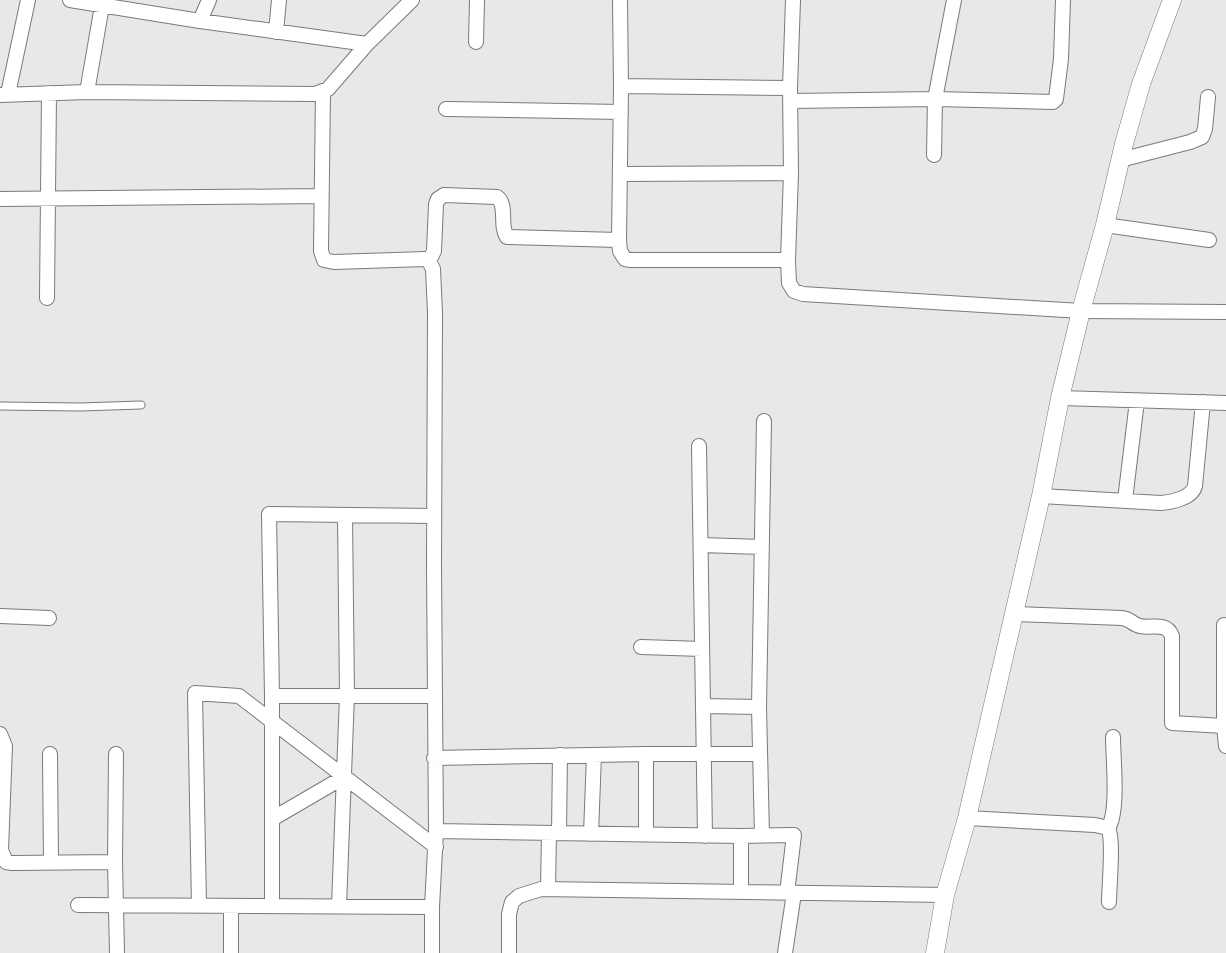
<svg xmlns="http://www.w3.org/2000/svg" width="1226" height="953" font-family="Roboto,sans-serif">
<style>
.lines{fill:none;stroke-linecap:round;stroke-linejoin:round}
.service-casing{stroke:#787a7c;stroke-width:9}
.minor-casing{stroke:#787a7c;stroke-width:16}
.tertiary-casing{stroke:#787a7c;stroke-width:19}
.service{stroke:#fff;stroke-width:7}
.minor{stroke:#fff;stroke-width:14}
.tertiary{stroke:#fff;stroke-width:18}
</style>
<rect width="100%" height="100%" fill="#e6e8ea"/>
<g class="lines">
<g class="service-casing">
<path id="service" d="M0 406 80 407 141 405"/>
</g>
<g class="minor-casing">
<path id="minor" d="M70 0 200 21 367 44
M620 0 621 86 619 240 620 251 625 259 631 260H788
M793 0 790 88 791 173 788 260 789 283 794 291 803 294 1081 311 1226 312
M200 21 209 0
M276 32 279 0
M476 42 477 0
M621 86 790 88
M87 92 103 0
M323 92 321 251 324 260 334 262 425 259 429 261 433 269 435 313 434 566 436 831 432 907V953
M8 94 28 0
M0 95 87 92 315 94 328 89 367 44 412 0
M791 101 935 99 1053 102 1056 99 1061 59 1063 0
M446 109 621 112
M934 155 935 99 954 0
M1120 160 1190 142 1202 137 1205 129 1208 97
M621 174 791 173
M0 199 321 196
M1105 225 1209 240
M429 261 434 251 436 204 438 199 444 195 497 197C508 205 499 225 507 237L619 240
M47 298 49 93
M1060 398 1226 403
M699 446 705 836
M1041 496 1161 503C1172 502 1192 498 1195 486L1203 402
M1125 500 1137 401
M701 545 762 547
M1014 614 1122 618C1131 619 1133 625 1140 626 1152 629 1166 621 1172 636V723L1224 726
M0 616 49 618
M1224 625V726L1226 746
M641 647 702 649
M434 696H272L269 514 434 516
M703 706 759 707
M0 734 5 746 1 850 6 862 12 863 115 862 117 953
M50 754 51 863
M646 754V834
M434 758 646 754H760
M967 818 1095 825 1108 828C1114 838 1109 888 1109 902
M272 819 344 777
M1108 828C1119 812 1113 758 1113 737
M436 831 741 836 794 835 787 893
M559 833 560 755
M591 834 594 755
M762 835 759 707 764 421
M741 836V892
M115 862 116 754
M548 889 549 833
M78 905 432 907
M199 906 195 693 239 696 436 847
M272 906V696
M339 906 347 695 345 515
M231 953V906
M509 953V914L512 902 519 896 541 889 945 895
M785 953 794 893"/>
</g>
<g class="tertiary-casing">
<path id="tertiary" d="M935 953 945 895 967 818 1041 496 1060 398 1081 311 1105 225 1124 144 1141 84 1172 0"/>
</g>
<use href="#service" class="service"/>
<use href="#minor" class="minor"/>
<use href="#tertiary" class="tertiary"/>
</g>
</svg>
